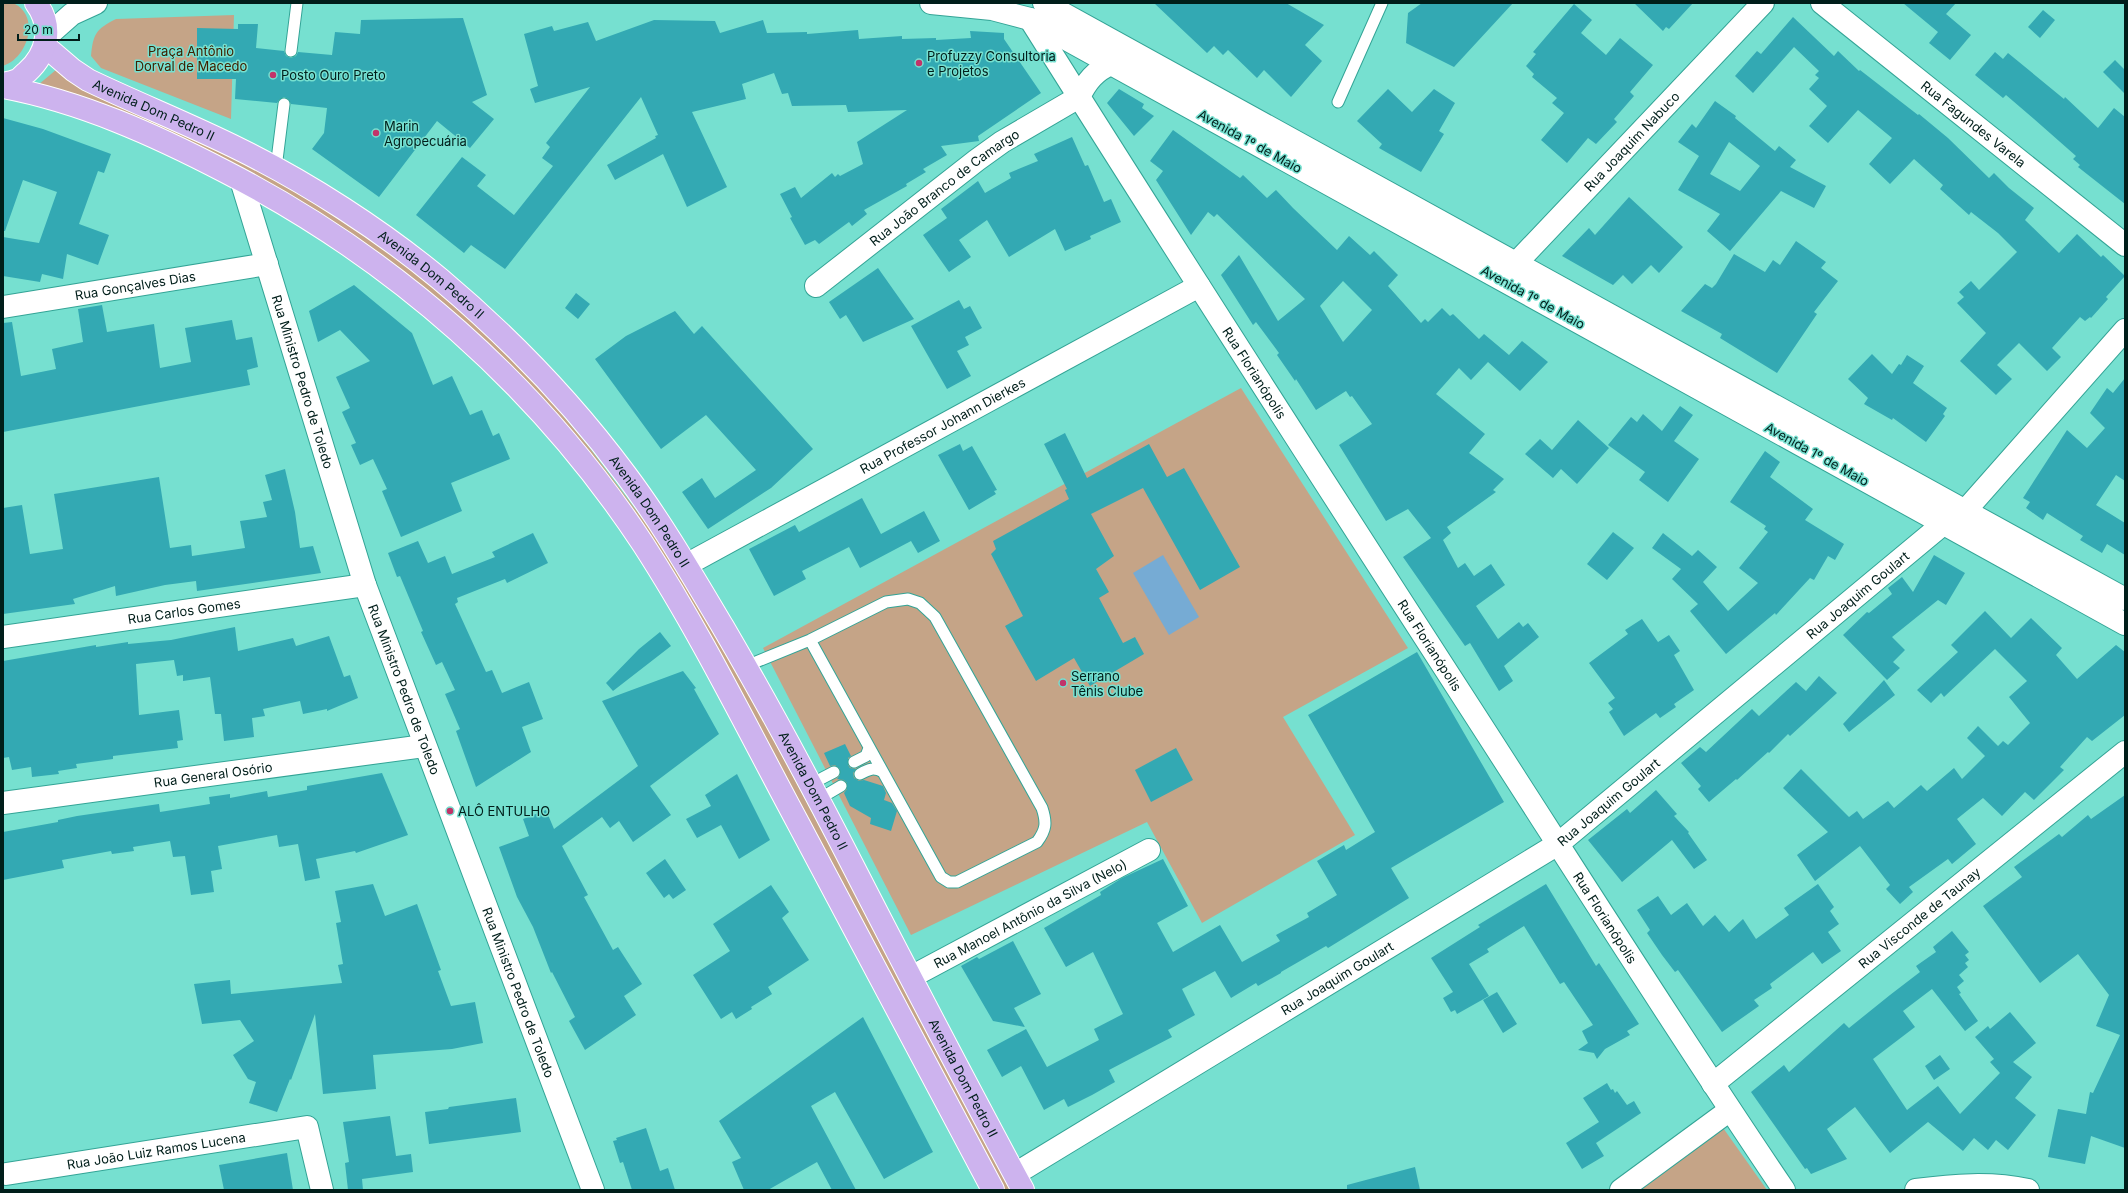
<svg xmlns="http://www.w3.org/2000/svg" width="2128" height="1193" font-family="Inter,sans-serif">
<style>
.green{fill:#c5a487}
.water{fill:#76abd4}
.building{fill:#33a9b3;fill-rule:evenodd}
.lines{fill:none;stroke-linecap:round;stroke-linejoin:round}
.service-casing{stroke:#33a496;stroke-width:13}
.minor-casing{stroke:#33a496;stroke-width:24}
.tertiary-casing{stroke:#33a496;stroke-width:24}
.secondary-casing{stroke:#33a496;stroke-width:24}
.primary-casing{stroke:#fff;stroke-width:24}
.service{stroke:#fff;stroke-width:11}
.minor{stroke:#fff;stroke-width:22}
.tertiary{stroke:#fff;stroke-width:22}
.secondary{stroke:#fff;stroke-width:22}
.primary{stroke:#cdb3ee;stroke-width:22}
.poi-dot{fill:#c13469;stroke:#76e0d0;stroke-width:1.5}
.labels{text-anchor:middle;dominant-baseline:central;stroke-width:3;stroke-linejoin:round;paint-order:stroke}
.park-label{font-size:13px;fill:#402000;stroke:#76e0d0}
.poi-label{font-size:13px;fill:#001e1a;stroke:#76e0d0;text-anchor:start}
.street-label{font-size:13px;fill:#001e1a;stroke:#76e0d0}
</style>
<rect width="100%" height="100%" fill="#76e0d0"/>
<path class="green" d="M3 3C7 3 12 2 15 4 40 17 28 58 3 66Z
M234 15 231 119 101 68 91 56C93 34 96 29 116 19Z
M57 69 289 187 368 237 435 287 511 357 550 400 589 447 668 553 726 650 1012 1190H1003L721 659 488 344 404 272 283 192 38 85Z
M1241 388 1408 648 1283 717 1355 835 1202 923 1147 822 911 935 763 648Z
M1721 1125 1767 1190H1637Z"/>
<path class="water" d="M1163 555 1199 617 1169 635 1133 573Z"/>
<path class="building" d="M1154 3H1286L1324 25 1305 45 1322 61 1291 97 1264 70 1257 78 1228 50 1223 55 1214 46 1207 53Z
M1422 3H1513L1454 67 1406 43 1408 13Z
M1634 3H1693L1669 29 1666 27 1663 31Z
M1903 3H1956L1946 14 1971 35 1950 60 1929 43 1938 32Z
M1574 4 1592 20 1581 33 1606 55 1620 38 1653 65 1630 92 1634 96 1614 119 1617 122 1596 144 1588 138 1567 163 1541 140 1564 113 1552 103 1557 98 1532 77 1534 74 1526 66 1536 54 1533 52Z
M2043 10 2055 20 2040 38 2028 27Z
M1793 17 1834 56 1838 51 1859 71 1860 70 1918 115 1919 114 1948 138 1989 178 1994 173 2009 188 2034 208 2025 220 2059 253 2077 234 2101 257 2103 255 2125 276 2106 297 2108 299 2091 318 2090 317 2085 321 2080 317 2052 348 2061 357 2047 371 2019 343 1997 365 2012 379 1996 395 1960 361 1986 333 1957 303 1964 297 1959 292 1971 281 1979 290 2017 252 1998 233 1971 212 1969 215 1940 189 1943 185 1914 159 1890 184 1869 164 1892 138 1858 110 1828 143 1809 126 1827 106 1809 89 1819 78 1815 75 1819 71 1794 47 1753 93 1735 76 1757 51 1761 54Z
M463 18 487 95 472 102 494 119 470 148 437 121 379 197 312 149 324 133 327 108 291 104 288 99 284 97 279 100 277 103 235 99 236 79H197V28L238 29V24H258L256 48 284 51 286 56 291 58 296 56 298 52 332 55 335 32 360 34 361 20Z
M654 20 715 21 720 33 763 20 767 33 807 32V34L858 30 859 39 902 36V39L936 38V40L971 38 970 31 1004 33V39L1041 93 978 136 979 141 941 146 947 155 923 169 926 172 906 184 907 186 864 210 867 214 852 226 849 222 819 244 815 240 805 245 790 218 792 217 780 194 795 187 801 198 832 173 835 177 838 174 840 176 863 164 857 142 907 110 848 112 846 105 792 106 788 93 782 94 774 73 742 84 746 99 692 112 727 187 687 207 663 154 615 180 607 165 656 138 655 136 658 135 641 97 505 269 471 245 464 253 416 215 462 157 486 175 477 186 514 215 553 166 542 158 550 147 546 143 590 87 535 103 530 89 538 86 524 34 552 26 554 31 588 22 596 41Z
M1995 52 2003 59 2008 53 2064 99 2065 97 2098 128 2114 108 2125 117V204L2078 167 2080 165 2073 159 2076 156 2034 119 2006 95 2003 98 1975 75Z
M2115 60 2125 70V94L2103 72Z
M1119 89 1144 104 1142 108 1154 116 1134 136 1107 103Z
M1388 89 1412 112 1434 89 1455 103 1439 131 1444 134 1421 172 1379 148 1382 144 1357 121Z
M1715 101 1736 116 1735 118 1775 151 1779 146 1796 160 1790 167 1826 186 1814 208 1781 191 1730 251 1707 231 1720 214 1678 190 1699 156 1678 142 1692 124 1696 128ZM1729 142 1760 166 1740 191 1710 174Z
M3 118 43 129 111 154 104 173 98 171 79 224 109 235 98 265 67 254 63 279 42 274 40 282 3 276V237L39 243 57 192 23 180 5 231H3Z
M1173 130 1240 178 1243 175 1267 198 1276 190 1293 208 1337 250 1349 236 1370 255 1374 251 1398 275 1388 286 1421 323 1425 319 1428 322 1442 308 1450 316 1453 314 1479 339 1484 334 1509 355 1522 341 1548 362 1520 391 1488 362 1471 380 1459 368 1436 394 1485 434 1469 453 1504 479 1493 490 1496 492 1447 527 1451 533 1443 540 1458 568 1465 563 1474 576 1491 564 1505 585 1476 606 1498 639 1519 622 1523 627 1528 623 1539 637 1504 666 1513 681 1499 691 1470 643 1465 646 1403 557 1431 538 1408 509 1386 521 1339 445 1372 424 1352 396 1350 397 1346 391 1316 410 1296 379 1295 381 1277 355 1279 353 1256 322 1253 325 1221 275 1239 255 1278 321 1305 299 1217 214 1214 217 1208 212 1191 235 1156 180 1163 171 1150 161ZM1343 281 1372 310 1343 342 1320 306Z
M1072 137 1085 166 1088 165 1104 202 1111 199 1121 222 1090 236 1091 239 1065 251 1055 229 1009 257 987 220 959 240 971 257 949 272 923 235 947 218 941 209 978 181 985 193 1011 178 1009 173 1038 161 1034 154Z
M1629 197 1683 247 1659 273 1651 265 1632 284 1623 275 1613 285 1562 256 1589 228 1595 235Z
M1796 241 1826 262 1821 268 1838 281 1814 312 1817 314 1777 373 1720 338 1722 334 1681 311 1705 284 1712 288 1716 284 1734 254 1765 272 1773 260 1780 265Z
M878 268 914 319 863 342 846 315 840 319 829 302Z
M354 285 412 333 433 385 452 376 470 415 482 410 493 436 499 433 510 459 451 483 462 511 401 537 382 491 387 489 373 459 360 465 351 445 356 443 342 412 350 408 336 377 370 361 340 330 318 342 309 311Z
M576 293 590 304 578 319 565 308Z
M959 300 964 309 970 306 982 328 965 337 969 345 957 351 971 376 947 389 911 326Z
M102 305 107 332 154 324 160 368 191 362 185 328 232 320 236 340 252 337 258 367 247 370 250 385 3 432V323L12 322 21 376 56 369 52 349 83 342 78 309Z
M675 311 694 334 702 326 813 449 771 488 708 529 682 492 702 478 715 498 756 470 706 415 661 449 595 359 626 336Z
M1872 354 1892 374 1899 364 1901 365 1907 355 1924 366 1913 383 1947 408 1943 414 1945 416 1926 442 1893 418 1892 420 1864 404 1868 398 1848 379Z
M2125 378V481L2116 475 2096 505 2125 523V555L2107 544 2102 553 2080 540 2083 536 2047 513 2043 520 2026 508 2030 502 2023 498 2067 430 2087 448 2105 428 2090 413 2107 388 2113 393Z
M1680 406 1693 415 1674 441 1699 459 1668 502 1639 480 1645 472 1608 445 1631 417 1637 422 1643 414 1662 431Z
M1578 420 1609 448 1577 484 1561 469 1553 478 1525 454 1540 439 1552 450Z
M1065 433 1087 478 1149 444 1167 477 1184 468 1240 567 1200 590 1143 488 1091 514 1114 556 1096 569 1109 592 1099 598 1123 643 1135 637 1144 654 1090 686 1074 658 1036 681 1005 626 1023 616 991 554 996 549 993 541 1069 499 1065 490 1067 489 1044 444Z
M960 444 963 451 972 446 997 490 994 491 996 494 969 510 938 455Z
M1765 451 1780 462 1770 477 1813 509 1805 520 1844 544 1835 560 1828 556 1814 580 1810 578 1776 615 1775 613 1726 654 1690 611 1698 604 1672 579 1681 569 1652 548 1663 533 1692 556 1698 550 1717 567 1703 582 1728 611 1758 583 1739 568 1768 532 1764 529 1766 526 1730 502Z
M285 469 295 512 300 548 313 546 321 573 197 591 196 581 165 585 116 596 115 586 73 599 75 604 3 614V508L22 505 30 554 63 549 54 494 159 477 170 548 191 545 192 556 245 548 240 521 267 517 263 502 272 500 265 475Z
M862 498 881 534 924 511 940 541 918 553 911 541 860 568 849 547 802 571 806 579 774 596 749 549 795 525 799 532Z
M1613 532 1634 548 1607 580 1587 564Z
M533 533 548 563 507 583 505 579 457 598 458 602 455 604 486 672 492 670 502 693 529 682 543 719 522 727 531 752 476 787 456 731 460 729 445 694 455 690 442 662 436 665 421 632 423 631 400 576 397 577 388 553 418 541 428 563 445 556 452 574 495 557 492 552Z
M1934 555 1965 573 1946 605 1938 600 1892 637 1905 650 1893 662 1900 668 1887 680 1843 635 1867 612 1869 613 1892 594 1888 588 1902 577 1913 592Z
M1985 611 2011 638 2031 618 2062 648 2056 655 2077 679 2116 645 2125 652V715L2092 741 2087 737 2060 767 2064 770 2034 800 2025 792 2002 816 1983 798 1957 819 1976 844 1952 864 1948 859 1909 887 1913 892 1900 904 1886 889 1890 885 1860 846 1815 881 1797 855 1828 832 1783 788 1801 769 1849 817 1857 811 1863 819 1888 801 1894 808 1921 785 1927 791 1954 768 1962 779 1985 756 1967 738 1978 726 1998 746 2003 741 2008 745 2030 723 2009 697 2027 681 1995 649 1944 697 1941 693 1931 703 1917 690 1958 652 1951 645Z
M1642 619 1658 642 1669 635 1680 651 1674 655 1694 690 1674 704 1676 707 1660 718 1656 713 1624 736 1609 712 1613 709 1608 703 1615 698 1589 663 1628 634 1625 630Z
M235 627 238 651 293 638 296 646 329 636 344 677 350 675 358 698 327 711V709L303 714 300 701 263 709 265 716 252 718 254 737 224 741 221 714H215L210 677 183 681V675L177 676 174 660 136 664 139 715 179 710 183 740 177 741 178 748 113 756V759L76 764 77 768 58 771 59 774 32 777 31 767 12 770 9 757 3 758V661L96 645V647L128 642V644L171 640Z
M660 632 671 646 613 691 606 683 639 649Z
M1417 652 1504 802 1391 868 1409 898 1328 948 1326 946 1281 972V973L1258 986 1256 983 1231 998 1215 971 1182 989 1195 1015 1168 1030 1172 1037 1109 1070 1115 1082 1092 1095 1068 1107 1064 1099 1044 1110 1021 1066 1002 1077 987 1050 1026 1029 1047 1067 1099 1040 1094 1029 1123 1014 1093 952 1066 967 1044 928 1101 895 1100 892 1122 878 1163 859 1188 906 1157 923 1173 952 1220 925 1242 962 1280 941 1276 935 1309 917 1307 913 1337 895 1317 861 1344 845 1346 850 1375 832 1308 715Z
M683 671 696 688 694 689 719 734 650 786 671 815 633 842 619 821 610 828 602 817 562 846 588 895 584 897 613 950 618 947 642 984 624 996 636 1015 585 1050 569 1021 575 1017 552 972 551 973 533 927 517 897 499 847 529 836 523 819 546 810 554 829 638 766 602 701Z
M1819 676 1837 693 1790 736 1788 734 1769 753 1768 752 1737 780 1736 779 1709 802 1698 789 1701 786 1681 763 1700 747 1706 752 1752 709 1759 716 1796 682 1806 691Z
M1884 680 1895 695 1849 732 1843 724Z
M845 744 851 756 848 758V765L850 768 856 769 853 773 854 778 859 781 864 780 883 786 886 793 884 800 892 803 897 811 891 831 870 824 871 818 850 806 844 793 847 789V783L844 780 837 779 840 775V769L835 765 830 766 824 753Z
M1176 748 1193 780 1151 802 1135 770Z
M382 773 408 835 356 853 355 851 316 859 320 878 305 881 298 844 279 847 277 835 218 846 222 869 211 871 214 892 191 895 185 856 173 857 170 841 133 847 134 851 112 854 111 851 62 860 64 868 3 880V832L58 822V820L77 816 159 804 160 812 210 804 209 797 230 794V798L267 791 268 797 307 790V786Z
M737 774 770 840 739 859 721 825 697 838 686 819 711 806 705 795Z
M1656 790 1677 814 1674 816 1689 832 1688 833 1707 860 1694 869 1672 840 1622 882 1588 840 1627 809 1630 813Z
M2125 795V1148L2091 1136 2085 1164 2048 1157 2058 1109 2086 1114 2090 1092 2093 1093 2120 1035 2096 1026 2109 995 2078 954 2040 983 1983 906 2022 877 2014 867 2059 834 2062 837 2088 815 2091 819Z
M665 859 686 890 673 899 669 894 664 898 646 873Z
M373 884 385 916 417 904 441 970 438 971 451 1006 475 1002 483 1043 452 1049 373 1055 376 1089 323 1094 315 1014 291 1080 290 1079 277 1112 249 1103 256 1082 248 1079 233 1055 254 1041 240 1020 202 1024 194 984 230 980 231 994 342 983 338 965 343 964 336 923 341 922 335 891Z
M1546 884 1596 966 1599 963 1639 1024 1627 1031 1630 1035 1605 1049 1597 1059 1594 1053 1578 1050 1588 1043 1582 1031 1593 1025 1564 982 1560 984 1524 926 1487 949 1489 952 1469 964 1489 996 1457 1014 1455 1010 1451 1012 1443 998 1453 992 1431 958 1480 927 1478 925Z
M1818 884 1834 907 1830 911 1839 924 1828 932 1841 951 1822 964 1813 952 1770 984 1772 988 1754 1000 1759 1006 1722 1032 1678 970 1675 972 1662 955 1647 933 1650 930 1637 910 1658 896 1671 915 1687 903 1703 926 1715 915 1729 932 1743 919 1756 939 1789 915 1784 908Z
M771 885 789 912 782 918 809 960 768 987 772 994 751 1007 752 1009 736 1019 732 1012 721 1019 693 975 730 951 713 924Z
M1952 931 1969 952 1965 955 1969 960 1965 963 1968 967 1959 975 1964 981 1957 987 1961 993 1959 994 1978 1021 1965 1031 1932 989 1903 1011 1915 1027 1873 1059 1907 1110 1938 1086 1960 1114 2000 1073 1990 1062 1994 1059 1975 1037 1988 1026 1990 1029 2010 1012 2036 1043 2013 1062 2032 1077 2015 1098 2036 1115 2008 1150 1996 1140 1988 1150 1974 1138 1963 1151 1928 1122 1890 1153 1855 1107 1827 1129 1847 1159 1811 1174 1807 1168 1805 1169 1751 1092 1784 1065 1789 1072 1844 1023 1849 1028 1890 995 1920 972 1916 966 1936 952 1933 947Z
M1013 941 1041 994 1014 1008 1025 1027 993 1021 961 966 977 957 979 959Z
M1497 992 1517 1024 1503 1033 1483 1000Z
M863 1017 933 1152 884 1179 835 1092 811 1106 856 1190H832L817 1162 768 1190H744L732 1162 741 1158 719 1121Z
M1940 1055 1950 1069 1934 1080 1925 1066Z
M1607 1083 1611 1090 1613 1089 1615 1093 1617 1091 1627 1105 1634 1101 1641 1113 1596 1143 1604 1156 1582 1169 1566 1143 1599 1122 1583 1098Z
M516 1098 521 1132 429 1144 425 1112 448 1109 449 1107Z
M390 1116 396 1156 411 1154 413 1172 362 1179 363 1190H348L345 1163 349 1162 343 1122Z
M646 1128 660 1171 668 1168 675 1190H632L623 1162 620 1163 613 1141 617 1140 616 1138Z
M287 1153 293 1190H224L219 1165Z
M1415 1167 1420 1190H1347V1185Z"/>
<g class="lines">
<g class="service-casing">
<path id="service" d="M291 51 297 3
M1338 102 1382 3
M276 168 284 104
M746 666 810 640 886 602 908 599 920 603 935 617 1042 808C1047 823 1046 830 1037 842L957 882H949L941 877 810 640
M854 762 866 756 869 748
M860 774C869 769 874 767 883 772
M811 784 834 772
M819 799 841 786"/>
</g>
<g class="minor-casing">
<g id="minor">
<path id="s1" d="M1822 3 2125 245"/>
<path id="s2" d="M1030 19C1175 250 1323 480 1471 709 1575 870 1677 1032 1784 1190"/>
<path d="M1079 97C1087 81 1095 71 1111 64"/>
<path id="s3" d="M241 180 365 585 593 1190"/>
<path id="s4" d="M1503 277 1763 3"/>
<path id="s5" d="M816 286 977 160 1002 142 1079 97"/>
<path id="s6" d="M3 307 267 264"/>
<path id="s7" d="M686 565 1199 286"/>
<path id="s8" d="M3 637 365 585"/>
<path id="s9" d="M3 803 424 746"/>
<path id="s10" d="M911 977 1149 850"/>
<path id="s11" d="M1713 1084 2125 752"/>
<path id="s12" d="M6 1174 307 1127 322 1190"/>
<path id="s13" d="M1015 1174 1558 844 1943 524 1965 511 2125 330"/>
<path d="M1621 1190 1730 1110"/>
</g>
</g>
<g class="tertiary-casing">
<path id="tertiary" d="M1916 1190C1953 1185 1991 1182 2028 1190"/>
</g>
<g class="secondary-casing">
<path id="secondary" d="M931 3 992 9 1030 19 2125 624
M1044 3 2125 599
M46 37 72 14 96 3"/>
</g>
<g class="primary-casing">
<g id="primary">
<path id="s14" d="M45 46 73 70 88 80C138 104 189 124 239 149 308 183 381 230 440 279 509 337 572 402 626 475 662 523 692 575 723 627 768 704 811 784 852 864 908 973 965 1082 1023 1190"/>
<path d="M3 84C8 83 13 82 18 80 21 78 24 74 27 72 48 53 53 26 36 3"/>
<path d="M3 87C82 102 155 135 226 172 393 258 539 386 643 544 700 632 747 728 797 821 862 944 927 1067 993 1190"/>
</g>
</g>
<use href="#service" class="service"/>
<use href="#minor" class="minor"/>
<use href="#tertiary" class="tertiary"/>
<use href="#secondary" class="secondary"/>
<use href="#primary" class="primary"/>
</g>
<g class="poi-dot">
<circle cx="919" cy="63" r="4"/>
<circle cx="273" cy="75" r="4"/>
<circle cx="376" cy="133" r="4"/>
<circle cx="1063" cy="683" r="4"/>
<circle cx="450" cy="811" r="4"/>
</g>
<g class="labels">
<g class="park-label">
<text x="191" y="51">Praça Antônio<tspan x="191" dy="15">Dorval de Macedo</tspan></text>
</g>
<g class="poi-label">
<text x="927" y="56">Profuzzy Consultoria<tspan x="927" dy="15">e Projetos</tspan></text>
<text x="281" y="75">Posto Ouro Preto</text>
<text x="384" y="126">Marin<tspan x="384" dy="15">Agropecuária</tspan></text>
<text x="1071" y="676">Serrano<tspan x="1071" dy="15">Tênis Clube</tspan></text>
<text x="458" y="811">ALÔ ENTULHO</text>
</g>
<g class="street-label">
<text stroke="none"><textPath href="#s14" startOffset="127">Avenida Dom Pedro II</textPath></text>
<text stroke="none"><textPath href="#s1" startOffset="194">Rua Fagundes Varela</textPath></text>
<text transform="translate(1250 141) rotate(29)">Avenida 1º de Maio</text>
<text stroke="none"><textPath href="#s4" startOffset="187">Rua Joaquim Nabuco</textPath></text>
<text stroke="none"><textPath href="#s5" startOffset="162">Rua João Branco de Camargo</textPath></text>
<text stroke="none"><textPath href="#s14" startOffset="451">Avenida Dom Pedro II</textPath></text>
<text stroke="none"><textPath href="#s6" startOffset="134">Rua Gonçalves Dias</textPath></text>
<text transform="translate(1533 297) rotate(29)">Avenida 1º de Maio</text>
<text stroke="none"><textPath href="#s2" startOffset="419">Rua Florianópolis</textPath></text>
<text stroke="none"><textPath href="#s3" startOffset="211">Rua Ministro Pedro de Toledo</textPath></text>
<text stroke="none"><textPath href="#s7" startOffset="292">Rua Professor Johann Dierkes</textPath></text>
<text transform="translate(1817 454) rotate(29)">Avenida 1º de Maio</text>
<text stroke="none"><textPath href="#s14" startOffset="775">Avenida Dom Pedro II</textPath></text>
<text stroke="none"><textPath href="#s13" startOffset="1025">Rua Joaquim Goulart</textPath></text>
<text stroke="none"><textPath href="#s8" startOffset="183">Rua Carlos Gomes</textPath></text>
<text stroke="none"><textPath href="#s2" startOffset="743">Rua Florianópolis</textPath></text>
<text stroke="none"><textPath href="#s3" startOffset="535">Rua Ministro Pedro de Toledo</textPath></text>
<text stroke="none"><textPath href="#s9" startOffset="212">Rua General Osório</textPath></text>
<text stroke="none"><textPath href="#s14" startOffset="1099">Avenida Dom Pedro II</textPath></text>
<text stroke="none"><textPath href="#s13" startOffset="701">Rua Joaquim Goulart</textPath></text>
<text stroke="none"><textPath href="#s10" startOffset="135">Rua Manoel Antônio da Silva (Nelo)</textPath></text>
<text stroke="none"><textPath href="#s2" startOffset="1067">Rua Florianópolis</textPath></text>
<text stroke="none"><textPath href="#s11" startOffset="265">Rua Visconde de Taunay</textPath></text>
<text stroke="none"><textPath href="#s13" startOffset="377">Rua Joaquim Goulart</textPath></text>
<text stroke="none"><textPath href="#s3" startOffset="859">Rua Ministro Pedro de Toledo</textPath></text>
<text stroke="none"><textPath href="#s14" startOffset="1423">Avenida Dom Pedro II</textPath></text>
<text stroke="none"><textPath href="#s12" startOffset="152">Rua João Luiz Ramos Lucena</textPath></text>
</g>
</g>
<rect width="2128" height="1193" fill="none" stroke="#001e1a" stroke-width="8"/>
<path d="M18 34v6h61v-6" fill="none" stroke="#001e1a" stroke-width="2"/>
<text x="24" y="34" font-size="12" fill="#001e1a" stroke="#76e0d0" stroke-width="3" paint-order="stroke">20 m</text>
</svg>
